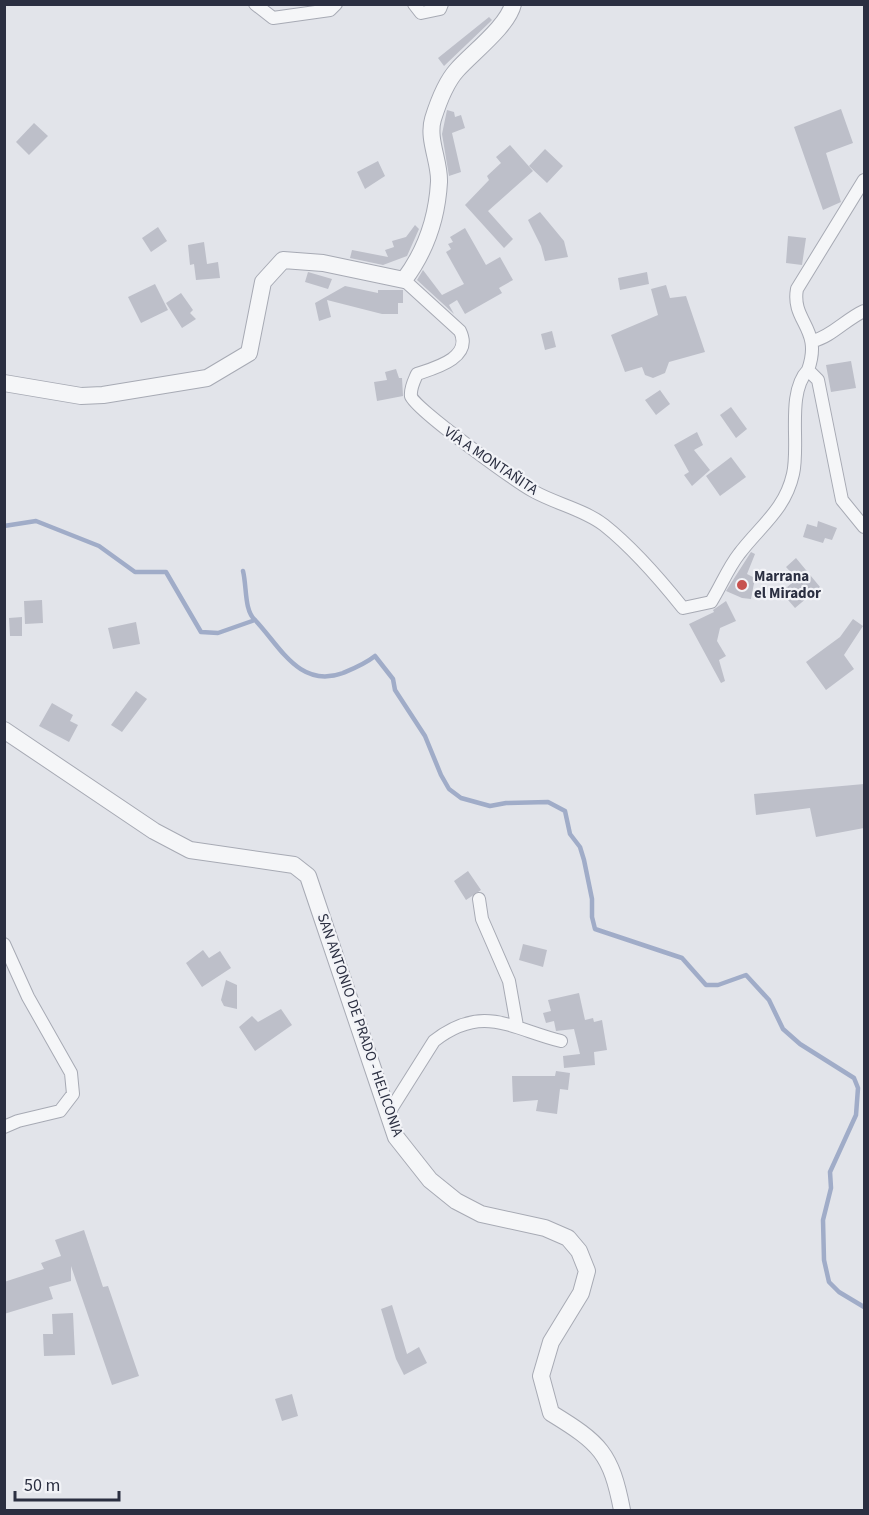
<svg xmlns="http://www.w3.org/2000/svg" width="869" height="1515" font-family="'Source Sans 3',sans-serif">
<style>
.lines{fill:none;stroke-linecap:round;stroke-linejoin:round}
.stream{stroke:#a0acc8;stroke-width:4.5}
.building{fill:#bdbfc9}
.minor-casing{stroke:#a7aab4;stroke-width:14}
.tertiary-casing{stroke:#a7aab4;stroke-width:18}
.minor{stroke:#f5f6f8;stroke-width:12}
.tertiary{stroke:#f5f6f8;stroke-width:16}
.poi-dot{fill:#c7524f;stroke:#f2f3f7;stroke-width:2}
.labels{text-anchor:middle;dominant-baseline:central;stroke-width:4.5;stroke-linejoin:round;paint-order:stroke}
.street-label{font-size:15px;fill:#2b2f41;stroke:#f2f3f7}
.poi-label{font-size:15px;font-weight:bold;fill:#2b2f41;stroke:#f2f3f7;text-anchor:start}
</style>
<rect width="100%" height="100%" fill="#e2e4ea"/>
<g class="lines">
<path class="stream" d="M4 526 36 521 99 546 135 572H166L201 632 218 633 255 620C280 646 299 689 343 673 355 668 365 664 375 656L393 679 395 690 425 736 441 775 449 789 461 798 490 806 506 803 548 802 565 811 570 834 580 847 584 860 592 899V917L595 929 682 958 706 985H718L746 975 769 1000 783 1029 800 1044 854 1078 858 1088 856 1115 830 1172 831 1188 823 1220 824 1260 829 1282 839 1292 864 1307
M243 571C247 587 244 610 255 620"/>
</g>
<path class="building" d="M489 17 492 20 489 23 444 66 438 58Z
M841 109 853 143 826 153 841 202 823 210 794 127Z
M447 110 454 112 455 117 461 115 465 128 452 133 461 172 449 176 442 134Z
M34 123 48 136 29 155 16 142Z
M510 145 533 171 488 211 513 239 504 248 465 205 489 180 487 176 501 163 496 157Z
M545 149 563 166 547 183 529 166Z
M378 161 385 176 365 189 357 172Z
M540 212 564 241 568 257 545 261 541 246 528 220Z
M415 225 419 229 407 256 383 265 350 258 352 250 388 257 385 250 394 247 392 241 406 237Z
M158 227 167 241 151 252 142 238Z
M465 228 486 265 500 257 513 280 499 288 502 293 465 314 457 300 449 305 454 314 417 280 423 270 442 295 464 284 446 252 451 249 448 244 453 242 450 237Z
M788 236 806 238 802 265 786 263Z
M204 242 207 264 218 262 220 278 196 280 194 264 190 265 188 245Z
M308 272 332 279 328 289 305 282Z
M647 272 649 284 620 290 618 278Z
M155 284 168 310 141 323 128 297Z
M666 285 670 298 686 296 705 352 669 362 665 373 653 378 645 375 642 367 625 372 611 335 658 315 651 289Z
M345 286 378 293V290H403V303H398V314H382L327 300 331 317 319 321 315 303Z
M181 293 193 310 190 313 196 319 182 328 166 303Z
M552 331 556 347 545 350 541 334Z
M851 361 856 388 831 392 826 365Z
M396 369 399 378H402L403 396 377 401 374 382 387 380 385 372Z
M660 390 670 404 656 415 645 400Z
M731 407 747 429 736 438 720 415Z
M697 432 703 445 694 450 710 470 692 486 684 475 689 472 674 445Z
M731 457 746 477 720 496 706 476Z
M818 521 837 528 832 540 825 538 823 543 803 537 807 524 817 527Z
M751 552 755 554 747 574 755 578 751 599 742 598 726 591Z
M796 558 820 587 795 608 781 592 797 579 786 567Z
M42 600 43 623 25 624 24 601Z
M726 601 736 621 720 628 717 641 726 656 719 660 725 681 721 683 689 624 714 612 713 610Z
M22 617V636H10L9 618Z
M853 619 863 626 844 655 854 669 826 690 806 662 840 637Z
M136 622 140 644 113 649 108 628Z
M136 691 147 699 122 732 111 725Z
M52 703 73 715 70 721 78 725 69 742 39 726Z
M864 784V828L816 837 810 808 756 815 754 794Z
M468 871 481 890 466 900 454 881Z
M523 944 547 950 543 967 519 960Z
M203 950 209 958 220 951 231 968 202 987 186 963Z
M226 980 237 985V1009L224 1006 221 1000Z
M579 993 585 1020 593 1018 594 1022 602 1020 607 1050 594 1052 595 1065 564 1068 563 1056 580 1054 574 1029 556 1031 554 1021 546 1023 543 1013 551 1011 548 1000Z
M281 1009 292 1025 255 1051 239 1027 252 1016 258 1022Z
M556 1071 570 1073 568 1090 560 1089 557 1114 536 1111 538 1100 513 1102 512 1076H555Z
M84 1230 103 1287 108 1286 139 1376 112 1385 71 1266V1281L49 1287 53 1299 4 1314V1282L44 1269 41 1263 61 1256 55 1240Z
M392 1305 407 1354 419 1347 427 1363 404 1375 396 1359 381 1309Z
M73 1313 75 1355 44 1356 43 1334H53L52 1314Z
M292 1394 298 1416 282 1421 275 1399Z"/>
<g class="lines">
<g class="minor-casing">
<path id="minor" d="M255 4 273 18 330 10 336 4
M414 4 421 13 440 9 442 4
M404 280 460 331C473 358 435 368 417 374 414 381 410 388 411 396 413 408 517 482 533 491 556 504 583 509 604 525 633 548 659 578 683 608L711 602C721 586 728 568 739 554 760 526 785 510 793 474 800 445 786 393 808 370L818 380 842 500 864 527
M813 341C831 337 846 319 864 311
M808 370C823 328 791 322 797 289L864 180
M479 899 482 919 509 981 517 1026
M4 944 28 997 71 1073 73 1094 60 1111 18 1121 4 1127
M388 1114 434 1041C483 1003 512 1029 561 1041"/>
</g>
<g class="tertiary-casing">
<path id="tertiary" d="M4 383 81 396 103 395 207 378 249 353 263 282 283 260 323 263 404 280C425 252 437 218 439 182 440 162 427 139 433 119 438 103 446 82 457 70 472 53 508 26 513 4
M4 730 154 831 190 850 294 865 308 876 396 1137 430 1180 456 1201 481 1214 545 1228 568 1238 579 1251 587 1271 581 1293 551 1342 541 1376 551 1413C600 1443 611 1453 622 1510"/>
</g>
<use href="#minor" class="minor"/>
<use href="#tertiary" class="tertiary"/>
</g>
<circle class="poi-dot" cx="742" cy="585" r="6"/>
<g class="labels">
<g class="street-label">
<text transform="translate(491 461) rotate(34)">VÍA A MONTAÑITA</text>
<text transform="translate(360 1025) rotate(71)">SAN ANTONIO DE PRADO - HELICONIA</text>
</g>
<g class="poi-label">
<text x="754" y="576">Marrana<tspan x="754" dy="17">el Mirador</tspan></text>
</g>
</g>
<rect width="869" height="1515" fill="none" stroke="#2b2f41" stroke-width="12"/>
<path d="M15 1491v9h104v-9" fill="none" stroke="#2b2f41" stroke-width="3"/>
<text x="24" y="1491" font-size="18" fill="#2b2f41" stroke="#f2f3f7" stroke-width="4.5" paint-order="stroke">50 m</text>
</svg>
